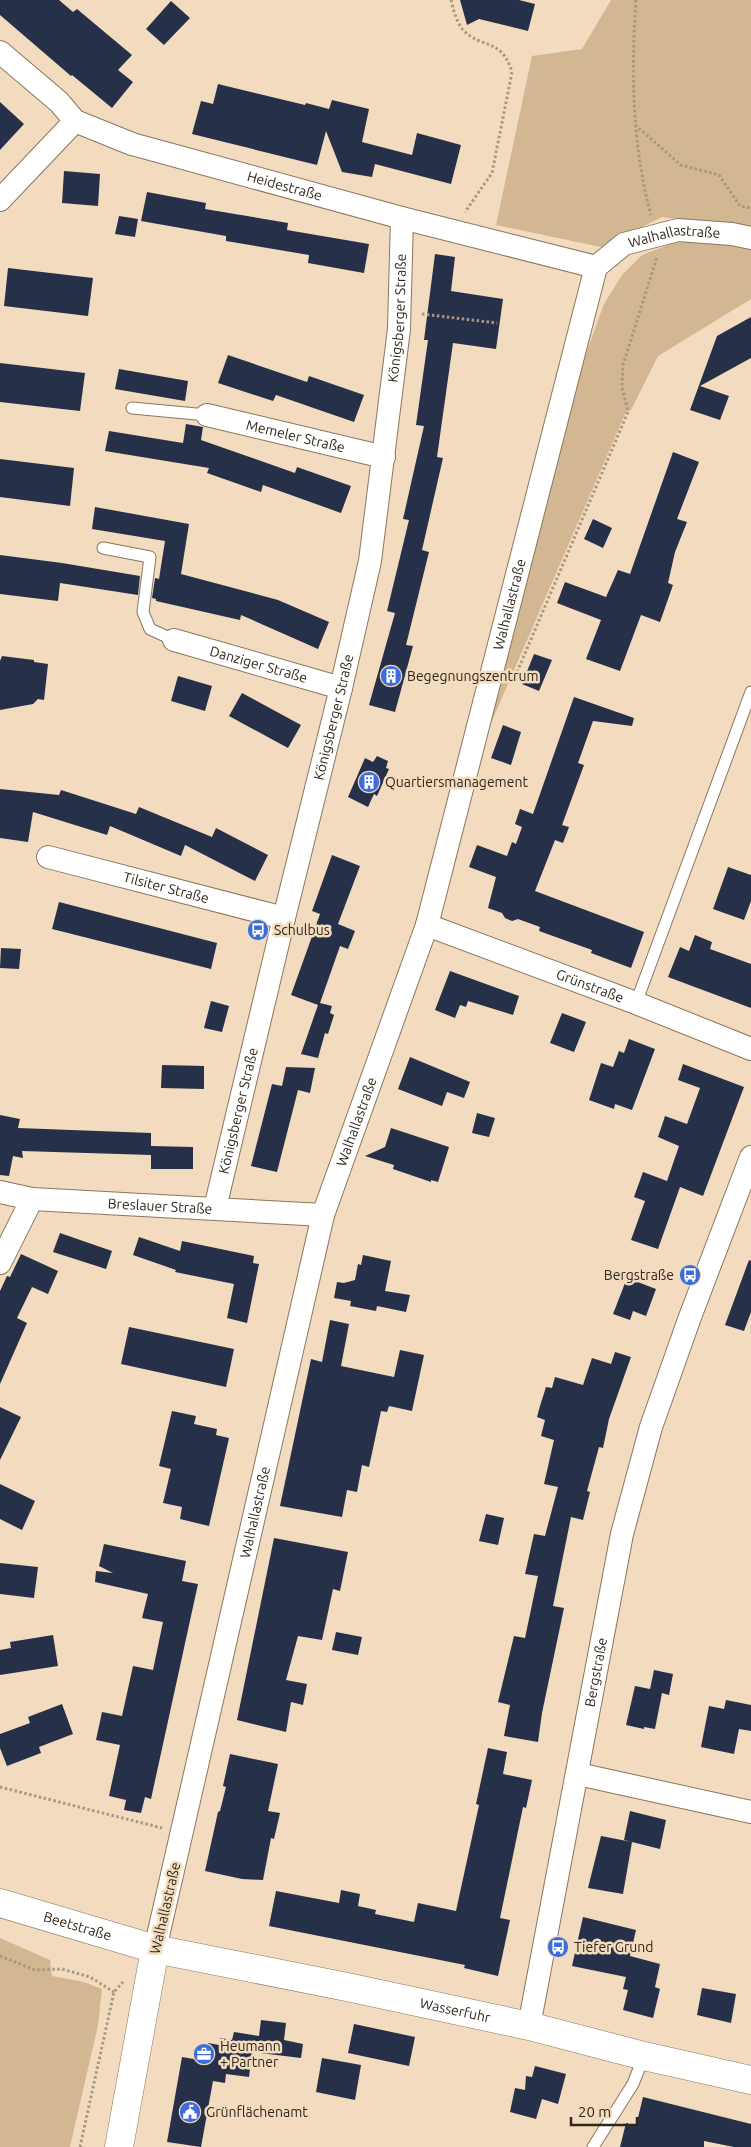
<svg xmlns="http://www.w3.org/2000/svg" width="751" height="2147" viewBox="0 0 751 2147" font-family="Ubuntu,sans-serif">
<style>
.green{fill:#d2b792}
.building{fill:#263149}
.lines{fill:none;stroke-linecap:round;stroke-linejoin:round}
.lane-casing{stroke:#8b775c;stroke-width:13}
.street-casing{stroke:#8b775c;stroke-width:24}
.secondary-casing{stroke:#8b775c;stroke-width:29}
.path{stroke:#a99881;stroke-width:3;stroke-dasharray:2.5 2.5;stroke-linecap:butt}
.lane{stroke:#fff;stroke-width:11}
.street{stroke:#fff;stroke-width:22}
.secondary{stroke:#fff;stroke-width:28}
.labels{text-anchor:middle;dominant-baseline:central;stroke-width:5;stroke-linejoin:round;paint-order:stroke}
.street-label{font-size:14px;fill:#2f271b;stroke:#f2dbbe}
.poi-label{font-size:14px;fill:#2f271b;stroke:#f2dbbe;text-anchor:start}
</style>
<rect width="100%" height="100%" fill="#f2dbbe"/>
<path class="green" d="M611,0H751V229L662,217L601,247L496,225L532,56L582,49Z
M676,242L733,245L751,250V299L658,356L631,410L626,412L488,730L581,367L604,304L622,275L642,255Z
M0,1938L50,1960L52,1976L84,1982L102,1989L98,2025L70,2147H0Z"/>
<path class="building" d="M0,0H59L73,12L77,9L132,55L118,70L133,82L112,108L72,75L71,76L0,15Z
M460,0H519L535,4L528,31L479,19L467,25Z
M171,1L190,18L164,45L146,29Z
M218,84L305,105L306,103L329,109L332,100L369,109L362,142L412,155L417,133L461,145L451,184L375,164L372,177L342,172L326,131L317,165L192,134L201,101L213,104Z
M0,102L24,124L0,150Z
M64,171L100,174L98,206L62,203Z
M147,192L206,203L205,209L288,223L287,230L369,244L364,273L308,263L309,255L226,241V236L141,221Z
M119,216L138,219L135,237L115,234Z
M435,254L455,257L451,291L503,299L496,349L453,343L437,457L443,458L422,550L429,552L406,645L413,646L395,712L369,705L395,613L387,611L409,520L403,519L424,426L416,425L428,340H424Z
M8,268L93,278L88,316L4,306Z
M751,317V358L700,386L729,396L720,420L690,410L717,336Z
M228,355L307,382L309,376L364,395L354,422L276,395L273,401L218,383Z
M0,363L85,373L80,411L0,402Z
M119,369L188,381L185,401L115,389Z
M186,424L203,427L201,440L295,473L297,467L351,486L341,513L263,485L261,492L207,473L209,468L105,451L109,431L183,443Z
M673,452L699,462L677,519L687,522L675,552L668,583L673,585L660,622L641,615L620,671L586,659L601,620L557,603L565,582L606,597L618,570L630,574Z
M0,459L74,468L70,506L0,497Z
M95,507L189,524L181,574L278,600L329,622L318,649L241,615L240,620L156,601V599L152,598L155,578L159,579L165,541L92,529Z
M593,519L612,528L603,548L584,539Z
M0,555L62,563L140,576L138,595L60,583L58,601L0,594Z
M534,654L552,660L539,691L522,684Z
M2,656L34,660V662L48,664L44,700L38,699L33,704L0,710V661Z
M178,676L212,686L205,711L171,701Z
M242,693L301,725L288,748L229,716Z
M574,697L634,718L632,726L593,721L578,763L584,765L562,825L569,827L563,843L555,840L535,891L644,932L631,968L591,953L592,950L539,931L540,927L518,919L512,921L505,918L502,913L488,908L496,877L469,867L477,845L507,856L512,842L516,844L522,827L515,824L520,809L533,814Z
M503,725L521,732L511,765L491,758Z
M377,756L388,761L386,768L389,769L377,796L374,794L368,807L348,797L365,758L373,762Z
M0,789L59,795L61,790L136,814L139,807L212,837L216,828L268,855L255,881L185,845L181,856L110,826L107,835L33,812L28,842L0,838Z
M332,855L360,866L338,924L355,931L348,949L340,946L320,1003L332,1006L330,1013L334,1015L328,1034L325,1033L318,1058L301,1054L318,1005L291,995L320,914L312,911Z
M728,867L751,875V901L744,920L713,909Z
M59,902L217,943L211,969L52,929Z
M695,935L712,942L710,949L751,964V1008L668,977L680,947L689,951Z
M1,948L21,949L19,969L0,968Z
M450,971L519,996L513,1015L468,1001L466,1007L460,1005L455,1018L435,1010Z
M211,1001L229,1006L222,1032L204,1028Z
M562,1013L586,1022L574,1052L550,1043Z
M629,1039L655,1049L632,1110L615,1104L614,1109L589,1100L601,1063L613,1067L619,1051L624,1053Z
M410,1057L470,1082L464,1098L447,1092L442,1106L398,1089Z
M683,1064L744,1087L703,1196L680,1187L658,1249L631,1240L645,1201L634,1197L643,1172L667,1181L679,1146L658,1137L665,1116L687,1124L700,1088L678,1080Z
M162,1065L204,1066V1089L161,1088Z
M286,1067L315,1068L310,1093L298,1090L277,1172L251,1166L272,1084L282,1086Z
M477,1113L495,1118L489,1137L472,1133Z
M0,1115L20,1119L18,1128L151,1133V1155L22,1151L23,1158L13,1156L9,1176L0,1175Z
M391,1128L449,1147L438,1182L431,1180V1182L393,1169L394,1165L365,1156L385,1147Z
M151,1146L193,1147V1169H151Z
M60,1233L112,1251L106,1269L53,1252Z
M139,1237L180,1251L182,1241L254,1256L253,1263L259,1264L247,1323L227,1318L234,1284L175,1272L176,1270L133,1255Z
M21,1254L58,1271L48,1294L32,1287L17,1318L27,1323L0,1384V1291L7,1276L10,1277Z
M363,1255L391,1261L385,1291L410,1295L406,1312L377,1306L376,1311L350,1306L351,1301L334,1298L337,1282L344,1283L355,1280L358,1264L361,1265Z
M749,1260L751,1261V1312L744,1331L725,1325Z
M627,1278L656,1289L646,1316L633,1311L630,1320L613,1314Z
M330,1320L349,1324L341,1366L394,1377L400,1350L424,1355L412,1411L389,1406L387,1412L381,1411L369,1467L362,1465L357,1492L347,1490L342,1517L280,1506L311,1359L322,1362Z
M129,1327L234,1349L226,1387L121,1364Z
M615,1352L631,1357L609,1419L603,1448L599,1447L587,1491L590,1492L583,1520L571,1517L553,1606L564,1608L542,1713L538,1742L504,1736L510,1705L498,1702L514,1636L525,1638L538,1576L525,1574L534,1534L545,1536L558,1487L544,1484L554,1440L541,1436L545,1420L537,1417L540,1406L546,1387L552,1388L555,1377L583,1385L592,1358L611,1364Z
M0,1407L21,1417L0,1460Z
M172,1411L196,1416L194,1424L217,1429L216,1435L229,1438L209,1526L180,1519L182,1507L163,1503L171,1469L159,1466Z
M0,1484L35,1501L22,1530L0,1519Z
M486,1514L504,1518L498,1545L479,1541Z
M274,1538L348,1552L340,1591L333,1589L322,1640L298,1636L286,1680L307,1684L303,1705L291,1702L286,1732L237,1720Z
M104,1544L186,1561L182,1581L198,1584L151,1799L145,1797L141,1813L124,1810L126,1800L109,1796L120,1745L96,1740L102,1712L122,1716L133,1666L153,1670L163,1622L142,1618L148,1594L95,1582L96,1571L113,1573L99,1566Z
M0,1563L38,1567L34,1598L0,1594Z
M336,1632L362,1637L358,1655L332,1650Z
M53,1635L58,1666L0,1675V1650L11,1648L10,1642Z
M654,1670L673,1674L669,1695L662,1693L655,1729L644,1727V1729L626,1725L635,1686L650,1689Z
M726,1700L751,1705V1731L739,1729L734,1754L701,1747L709,1706L724,1709Z
M62,1704L73,1734L39,1747L41,1753L7,1766L0,1748V1734L30,1723L28,1717Z
M488,1748L507,1752L503,1774L532,1780L526,1808L523,1807L500,1918L510,1920L498,1976L464,1968L465,1965L269,1926L276,1891L339,1903L341,1890L360,1894L358,1906L376,1910L375,1914L414,1922L418,1903L456,1911L479,1805L476,1804Z
M230,1754L278,1764L268,1811L280,1813L274,1839L271,1838L263,1880L242,1879L205,1871L218,1812L220,1811L226,1787L223,1786Z
M630,1811L666,1820L660,1849L624,1840Z
M601,1836L632,1842L623,1894L588,1888Z
M583,1917L636,1930L630,1956L660,1964L655,1987L660,1989L653,2018L623,2010L628,1990L623,1989L626,1977L572,1966Z
M702,1988L736,1994L731,2023L697,2015Z
M261,2020L286,2023L284,2040L303,2044L301,2058L252,2052L249,2077L226,2074L225,2083L213,2081L201,2147L167,2142L182,2057L194,2059L196,2049L206,2051L208,2043L219,2045L220,2038L232,2040L234,2032L259,2036Z
M354,2024L415,2037L409,2066L348,2053Z
M322,2058L361,2065L355,2100L316,2092Z
M535,2066L566,2074L558,2104L542,2099L536,2119L510,2112L515,2088L525,2090L526,2076L532,2077Z
M643,2097L751,2124V2147H734L704,2141V2147H620L626,2123L636,2126Z"/>
<g class="lines">
<g class="lane-casing">
<path id="lane" d="M132,408L207,415
M103,548L150,557L143,612L150,629L174,640
M636,1003L751,692
M593,2147L633,2084L644,2056"/>
</g>
<g class="street-casing">
<g id="street">
<path id="s1" d="M0,52L59,102L75,121L132,144L402,218L596,267"/>
<path d="M0,200L75,121"/>
<path id="s2" d="M207,415L384,457"/>
<path id="s3" d="M174,640L341,688"/>
<path id="s4" d="M48,857L284,918"/>
<path id="s5" d="M427,925L636,1003L751,1049"/>
<path id="s6" d="M0,1192L32,1199L323,1215"/>
<path id="s7" d="M215,1208L284,918L341,688L370,561L399,329L402,218"/>
<path d="M0,1263L32,1199"/>
<path d="M578,1774L751,1812"/>
<path id="s8" d="M155,1949L323,1215L427,925L596,267L624,244L678,230L732,234L751,238"/>
<path id="s9" d="M529,2026L622,1534L651,1427L690,1317L751,1157"/>
</g>
</g>
<g class="secondary-casing">
<g id="secondary">
<path id="s10" d="M0,1903L155,1949L347,1987L529,2026L644,2056L751,2080"/>
<path d="M119,2147L155,1949"/>
</g>
</g>
<path class="path" d="M451,0C453,9 457,23 463,30C483,50 501,37 512,72L492,173L465,212
M636,0C631,72 632,145 651,215
M635,125L681,165L719,175L740,206L751,208
M422,314L497,323
M517,672L628,412L622,387L623,365L657,257
M0,1787L162,1828
M0,1956L35,1970L62,1969L90,1977L114,1992
M80,2147L114,1992L123,1982"/>
<use href="#lane" class="lane"/>
<use href="#street" class="street"/>
<use href="#secondary" class="secondary"/>
</g>
<defs>
<g id="building-disc" transform="scale(1.125)"><circle r="9.5" fill="#3d6ddd" stroke="#f2dbbe"/><path d="M-4-6H4V6H1V3H-1V6H-4ZM-2.5-4.3h1.7v1.8h-1.7ZM.8-4.3h1.7v1.8H.8ZM-2.5-1h1.7V.8h-1.7ZM.8-1h1.7V.8H.8Z" fill="#fff"/></g>
<g id="bus-disc" transform="scale(1.125)"><circle r="9.5" fill="#3d6ddd" stroke="#f2dbbe"/><path d="M-5-6H5V4H4V6H2V4H-2V6H-4V4H-5ZM-3.5-4V0h7V-4ZM-3.5 1.2v1.5H-2V1.2ZM2 1.2v1.5H3.5V1.2Z" fill="#fff"/></g>
<g id="office-disc" transform="scale(1.125)"><circle r="9.5" fill="#3d6ddd" stroke="#f2dbbe"/><path d="M-6-3h4V-5.5h4V-3h4V5H-6ZM-1-4.5V-3h2v-1.5ZM-6 0V1H6V0Z" fill="#fff"/></g>
<g id="civic-disc" transform="scale(1.125)"><circle r="9.5" fill="#3d6ddd" stroke="#f2dbbe"/><path d="M-.6-6.5H3V-4.5H.6V-3L4-1V1h2V6H-6V1h2V-1L-.6-3ZM-1.2 2.5V6h2.4V2.5Z" fill="#fff"/></g>
</defs>
<g fill-rule="evenodd">
<use href="#building-disc" x="391" y="676"/>
<use href="#building-disc" x="369" y="782"/>
<use href="#bus-disc" x="258" y="930"/>
<use href="#bus-disc" x="690" y="1275"/>
<use href="#bus-disc" x="558" y="1947"/>
<use href="#office-disc" x="204" y="2054"/>
<use href="#civic-disc" x="190" y="2112"/>
</g>
<g class="labels">
<g class="street-label">
<text stroke="none"><textPath href="#s1" startOffset="322">Heidestraße</textPath></text>
<text stroke="none"><textPath href="#s8" startOffset="1828">Walhallastraße</textPath></text>
<text stroke="none"><textPath href="#s7" startOffset="910">Königsberger Straße</textPath></text>
<text stroke="none"><textPath href="#s2" startOffset="91">Memeler Straße</textPath></text>
<text stroke="none"><textPath href="#s8" startOffset="1392">Walhallastraße</textPath></text>
<text stroke="none"><textPath href="#s3" startOffset="88">Danziger Straße</textPath></text>
<text stroke="none"><textPath href="#s7" startOffset="505">Königsberger Straße</textPath></text>
<text stroke="none"><textPath href="#s4" startOffset="122">Tilsiter Straße</textPath></text>
<text stroke="none"><textPath href="#s5" startOffset="174">Grünstraße</textPath></text>
<text stroke="none"><textPath href="#s7" startOffset="100">Königsberger Straße</textPath></text>
<text stroke="none"><textPath href="#s8" startOffset="852">Walhallastraße</textPath></text>
<text stroke="none"><textPath href="#s6" startOffset="161">Breslauer Straße</textPath></text>
<text stroke="none"><textPath href="#s8" startOffset="448">Walhallastraße</textPath></text>
<text stroke="none"><textPath href="#s9" startOffset="360">Bergstraße</textPath></text>
<text transform="translate(165 1908) rotate(-77)">Walhallastraße</text>
<text stroke="none"><textPath href="#s10" startOffset="81">Beetstraße</textPath></text>
<text stroke="none"><textPath href="#s10" startOffset="468">Wasserfuhr</textPath></text>
</g>
<g class="poi-label">
<text x="407" y="676">Begegnungszentrum</text>
<text x="385" y="782">Quartiersmanagement</text>
<text x="274" y="930">Schulbus</text>
<text x="674" y="1275" text-anchor="end">Bergstraße</text>
<text x="574" y="1947">Tiefer Grund</text>
<text x="220" y="2046">Heumann<tspan x="220" dy="16">+ Partner</tspan></text>
<text x="206" y="2112">Grünflächenamt</text>
</g>
</g>
<path d="M571 2117v8h66v-8" fill="none" stroke="#2f271b" stroke-width="2.5"/>
<text x="578" y="2117" font-size="15" fill="#2f271b" stroke="#f2dbbe" stroke-width="4" paint-order="stroke">20 m</text>
</svg>
